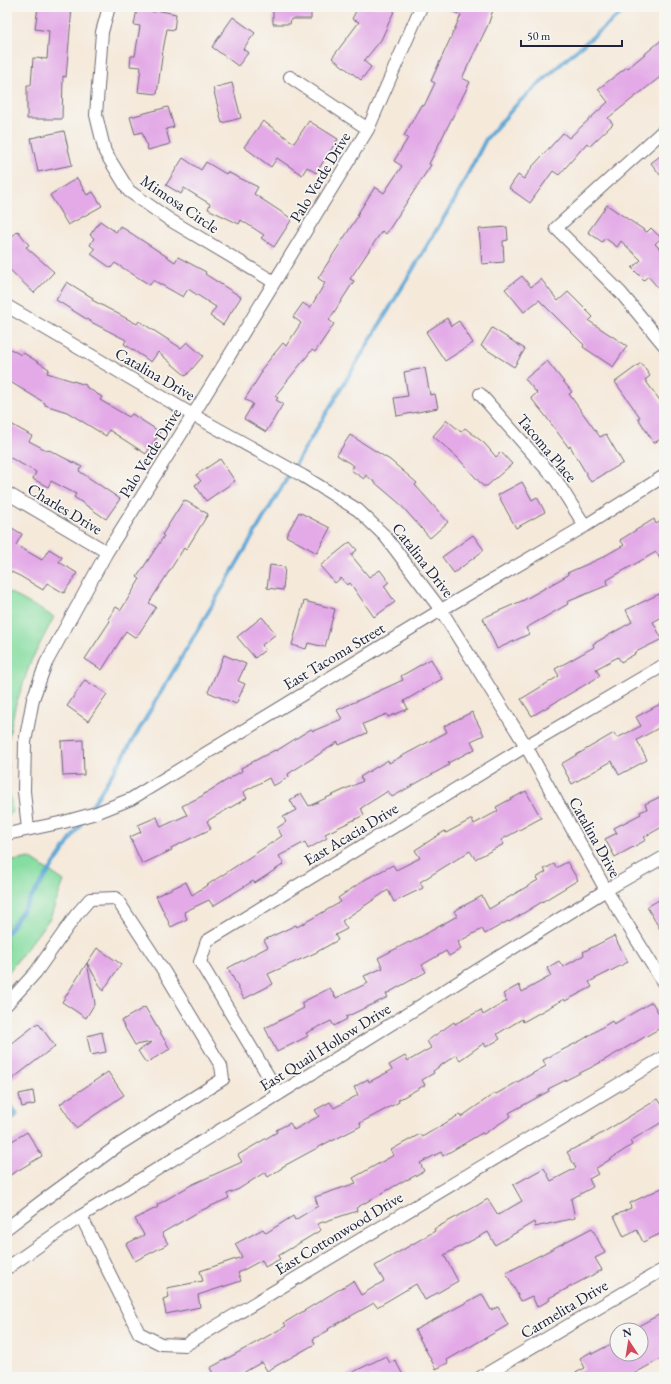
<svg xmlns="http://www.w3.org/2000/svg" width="671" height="1384" viewBox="0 0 671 1384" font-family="'EB Garamond',serif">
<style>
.green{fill:#86dda1;stroke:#54806e}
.water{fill:#5ea7d5;stroke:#406488}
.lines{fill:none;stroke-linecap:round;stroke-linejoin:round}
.stream{stroke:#5ea7d5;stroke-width:4}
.building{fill:#e3aae7}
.minor-casing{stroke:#6c6873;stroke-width:14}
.minor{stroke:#fff;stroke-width:12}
.labels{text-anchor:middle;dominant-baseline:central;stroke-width:3.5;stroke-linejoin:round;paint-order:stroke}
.street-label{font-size:16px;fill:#22223b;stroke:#f6f6f2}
</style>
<rect width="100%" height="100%" fill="#f6f6f2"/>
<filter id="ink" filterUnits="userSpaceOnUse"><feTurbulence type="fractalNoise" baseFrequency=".025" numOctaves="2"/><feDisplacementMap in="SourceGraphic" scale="8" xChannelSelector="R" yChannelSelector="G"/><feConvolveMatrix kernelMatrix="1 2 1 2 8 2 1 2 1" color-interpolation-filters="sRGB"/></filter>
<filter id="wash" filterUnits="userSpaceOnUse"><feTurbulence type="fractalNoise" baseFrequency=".012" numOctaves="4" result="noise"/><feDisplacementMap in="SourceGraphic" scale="16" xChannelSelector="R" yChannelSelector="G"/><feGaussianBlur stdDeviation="0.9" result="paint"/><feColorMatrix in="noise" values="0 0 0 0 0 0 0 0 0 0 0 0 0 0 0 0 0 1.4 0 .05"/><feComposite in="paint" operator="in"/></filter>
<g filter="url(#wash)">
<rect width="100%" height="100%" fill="#f5e9da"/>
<path class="green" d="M7,591L54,617L31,661L15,707L7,745Z
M7,747L9,793L13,812L7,817Z
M30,858L64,881L50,918L7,974V862Z"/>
<path class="water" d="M7,1102L17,1111L18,1115L13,1121L7,1120Z"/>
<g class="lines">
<path class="stream" d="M88,812L124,755L280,490L454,201L486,139L518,103L572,54L629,7
M7,933L61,854L84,819"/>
</g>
<g id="blocks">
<path class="building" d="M38,7H72L66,77L63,76L62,119H27V85H31L33,58L47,59L49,31L35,29Z
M273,7H311V19H291L290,24H273Z
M358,7H396L381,40L364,61L371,67L361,80L332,58L359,22L352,19Z
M443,7H494L488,25L462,78L470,82L429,164L431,165L386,234L382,231L350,279L354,281L329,320L334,324L315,352L312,350L275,396L278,398L276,400L283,404L266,432L244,419L253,404L245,399L262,372L260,371L283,343L286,346L301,323L293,317L303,303L310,308L325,283L318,278L358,216L357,215L375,187L384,193L402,166L394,161L408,138L404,136L421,105L424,106L435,83L431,81L461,15L443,8Z
M137,9L155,12L156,10L176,14L174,30L167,29L163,50L157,94L138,92L141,67L130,66L131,56H135L140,26L134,25Z
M233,17L255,33L243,49L248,53L238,66L212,47Z
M664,38V74L608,118L613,124L590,146L587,143L559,175L553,171L530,203L509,188L518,175L524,179L532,167L563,133L569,138L608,102L598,89L627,67L628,68Z
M232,83L241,118L222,123L213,88Z
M168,107L174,127L166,129L170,144L148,150L142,132L135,134L130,117Z
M263,121L294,143L309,121L338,139L316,173L307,167L302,175L277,158L271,167L244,147Z
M64,131L72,165L38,172L31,138Z
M664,153V180L651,163Z
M183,158L201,170L206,162L226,174L227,172L258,187L254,194L292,219L274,247L261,238L264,235L241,220L239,224L208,209L210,204L184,188L181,194L166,185Z
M77,178L87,195L93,192L102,206L68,225L50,195Z
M607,205L647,232L651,228L661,238L655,244L664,253V295L648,276L644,280L632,268L641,260L621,241L617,247L605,238L602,242L588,232Z
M100,221L116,232L120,226L175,262L178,257L206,272L205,274L241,297L223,325L210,316L216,307L188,289L183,297L153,280L150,285L115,263L111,268L91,254L95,249L90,245L94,238L90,235Z
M507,227L508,240L503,241L504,262L482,264L479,229Z
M18,231L29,245L26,247L54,272L34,293L7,267V241Z
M522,276L531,287L541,279L558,301L568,292L593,317L589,321L627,346L613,367L583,347L584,345L539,300L524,312L505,289Z
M67,282L93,298L92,300L137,324L139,321L181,348L187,342L203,356L186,376L158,352L151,362L124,344L126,340L93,323L56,300Z
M447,318L451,326L459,321L473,343L445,361L426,332Z
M492,328L525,349L514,367L481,346Z
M7,347L21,355L22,352L49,369L47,373L86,385V387L102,397L100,400L129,417L132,414L160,432L146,454L109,430L106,436L67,412L45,405V403L7,380Z
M547,361L572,392L569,394L600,437L606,434L623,463L591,482L570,446L569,448L544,414L531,398L537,393L525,379Z
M641,363L650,376L645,380L664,406V437L654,443L638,418L640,417L615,382Z
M425,368L430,395L435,394L438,408L397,416L394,398L408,396L404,372Z
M447,420L461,432L465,428L485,444L496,457L501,452L512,464L487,486H483L458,458L433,436Z
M11,424L32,436L29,441L48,451L49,450L82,467L79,471L120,499L106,519L74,497L76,494L51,481L48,487L33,479L36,472L7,456V431Z
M350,435L390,460L417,483L415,485L448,522L430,538L399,503L366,475L364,479L351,470L354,466L337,455Z
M220,459L235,481L206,501L195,485L201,481L196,475Z
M522,482L532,500L537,497L545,512L516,528L498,495Z
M184,500L208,514L186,550L184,548L149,603L156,607L136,638L126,631L102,670L85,659L110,621L108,619L116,607L121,610L140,579L137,577L164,536L162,535Z
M299,512L330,528L317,553L286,536Z
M654,519L656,524L664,519V566L656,552L607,580L608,585L567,602L568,604L526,628L529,634L497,649L483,618L524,600L568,575L567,573L599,559L624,545L620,540Z
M7,525L22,534L16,545L42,560L49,549L62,557L59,562L77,573L64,593L47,583L43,590L20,576L7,570Z
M473,535L484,550L454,573L442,557Z
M350,542L357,550L351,555L369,577L380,570L389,582L384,586L395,602L374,617L350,583L347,585L341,578L335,583L320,566Z
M270,565L285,567L283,590L267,588Z
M659,594L664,604V616L653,622L662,639L634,653L635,654L621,662L618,657L596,669L600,676L532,716L521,699L559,676L555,669L594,647L593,644L632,622L626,610Z
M304,601L335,609L325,647L308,643L306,649L292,645Z
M262,617L276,634L262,645L265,650L255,658L237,637Z
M224,655L246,664L238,681L245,684L236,704L208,692Z
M431,659L442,679L404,701L408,709L388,717L387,714L363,724L367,733L339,745L338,742L288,774L289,777L273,786L269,778L243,792L247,798L207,821L211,829L171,848L172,850L142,864L130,837L141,832L138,825L157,817L161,827L187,815L182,806L204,795V794L242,771L241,768L275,750L276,751L311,729L313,731L342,719L337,710L403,680L401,676Z
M85,680L107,694L88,721L67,706Z
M664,702V725L637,740L647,760L619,775L612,761L572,784L561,764L614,733L617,738L641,726L636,717Z
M472,712L484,735L471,741L475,749L448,763L449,765L392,797L388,791L361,808L364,815L325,834L327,838L308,849L305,842L279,856L284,864L255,883L253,881L213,906L209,900L184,912L187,919L171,927L156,896L186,882L192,895L282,836L277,828L286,822L283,817L296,810L290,800L301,793L309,806L363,781L360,777L388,760L389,763L447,732L444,726Z
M83,740L84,775L63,776L61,741Z
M526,791L541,818L501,840L504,844L475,859L470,851L420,882L423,888L394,902L388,890L342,921L347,929L335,935L338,940L315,953L268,974L273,984L244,999L228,968L268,947L264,940L296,925L297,927L341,902L338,898L366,879L393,865L396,870L420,858L415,850L445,831L446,833L472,819L474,824L498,811L496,807Z
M664,795V826L644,837L646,840L615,857L605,839L617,833L614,828L641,814L640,812L647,809L645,804Z
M567,862L578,880L509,922L508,921L485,934L482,929L458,942L461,949L449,956L446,951L422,965L426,972L386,994L388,997L346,1017L347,1019L334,1026L331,1021L306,1033L308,1036L277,1052L265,1028L304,1008L301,1003L330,988L336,998L368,983L364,976L383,968L378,958L409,942L410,943L457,916L454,911L482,896L489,909L538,880L536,878L546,872L544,869L554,864L556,868Z
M664,897V936L647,907Z
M614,936L628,962L589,982L592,987L565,1001L564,999L523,1022L522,1019L497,1034L500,1039L486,1047L484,1043L460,1060L456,1055L433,1071L434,1073L422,1080L425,1085L398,1100L399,1102L360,1123L361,1126L332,1141V1140L282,1167V1168L268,1177L265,1172L239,1189L227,1194L229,1198L200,1211L162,1233L168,1244L135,1261L126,1244L144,1235L135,1219L158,1207L157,1205L191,1185L242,1162L238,1155L277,1132L276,1130L290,1123L294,1130L319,1116L315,1110L330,1102L334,1108L358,1095L354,1087L368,1079L369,1082L392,1070L389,1065L405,1056L408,1061L431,1048L427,1041L454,1022L455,1024L481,1010L483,1015L507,1001L503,994L519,985L522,992L551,976L547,968L559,961L563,967L584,955L583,952Z
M97,948L121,964L103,991L87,963Z
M87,963L95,1003L86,1018L62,1002Z
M652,1002L664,1022V1026L594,1066L548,1089L549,1091L509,1113L511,1116L484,1134L482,1133L443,1156L441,1152L420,1163L424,1171L407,1180V1179L356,1208L357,1211L317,1224L321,1230L278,1256L280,1259L265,1267L262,1260L238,1273L241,1281L198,1295L200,1307L166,1314L163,1299L169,1297L167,1288L203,1281L200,1271L242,1257L235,1244L263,1229L266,1233L293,1216L295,1220L318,1206L315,1197L356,1183L353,1178L394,1155L391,1150L420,1134L422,1137L459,1115L461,1117L495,1093L496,1094L546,1066L543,1060L582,1040L612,1021L614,1024Z
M145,1007L170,1049L146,1063L138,1051L152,1042L135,1045L121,1021Z
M38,1023L55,1046L7,1083V1047Z
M102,1032L106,1052L91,1055L87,1036Z
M108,1072L124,1095L76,1128L60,1104Z
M33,1091L35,1104L22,1107L19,1094Z
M658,1099L664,1108V1121L630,1141L632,1145L595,1169L598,1174L589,1179L593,1187L571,1199L575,1218L535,1227L534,1222L495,1245L488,1232L444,1255L458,1281L425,1300L416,1284L377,1307L374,1303L328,1329L329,1330L313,1339L315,1344L267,1371L262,1362L236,1377H215L210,1368L286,1326L284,1323L353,1281L361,1295L384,1281L375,1266L435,1231L434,1229L473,1208L488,1199L498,1215L522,1201L513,1185L544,1168L551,1181L576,1168L567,1152L589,1141Z
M27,1132L42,1156L7,1177V1144Z
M664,1187V1232L643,1242L637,1230L624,1237L614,1216L631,1208L630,1203Z
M592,1228L605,1253L595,1258L602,1270L549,1298L550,1300L537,1307L532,1296L521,1301L506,1273Z
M482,1294L491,1310L498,1307L508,1325L447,1360L448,1363L436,1369L415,1330Z
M664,1312V1357L628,1377H568L585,1368L580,1358L591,1352L592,1354L617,1341V1354H641V1330H631Z
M386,1356L390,1363L395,1360L404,1377H343Z"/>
</g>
</g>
<g filter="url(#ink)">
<use href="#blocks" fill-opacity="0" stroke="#6c6873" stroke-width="1"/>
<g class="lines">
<g class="minor-casing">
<path id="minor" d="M109,7L102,32L96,115L105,152L129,191L170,220L274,282
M290,77L368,129
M664,130L556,228L621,293L664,345
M7,306L193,415L303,476L358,510L385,536L441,610L526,746L606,890L664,984
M480,394L556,480L585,526
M7,493L107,552
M28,829L24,791L25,742L33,699L46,663L107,552L193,415L368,129L421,7
M7,834L64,822L96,813L131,799L441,610L585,526L664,476
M7,1004L36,972L76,915L90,899L116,898L165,973L221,1066L223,1079L120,1144L41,1202L7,1228
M279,1094L200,962L207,941L526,746L664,665
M81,1216L139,1333L161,1344L185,1345L664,1057
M7,1268L81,1216L279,1094L606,890L664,857
M481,1377L664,1269"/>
</g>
<use href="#minor" class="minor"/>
</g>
</g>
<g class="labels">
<g class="street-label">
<text transform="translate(320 177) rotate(-59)">Palo Verde Drive</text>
<text transform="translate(180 204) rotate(34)">Mimosa Circle</text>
<text transform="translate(155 374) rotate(30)">Catalina Drive</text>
<text transform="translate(547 448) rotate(50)">Tacoma Place</text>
<text transform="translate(150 453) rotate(-58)">Palo Verde Drive</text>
<text transform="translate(65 509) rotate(31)">Charles Drive</text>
<text transform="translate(423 560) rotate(52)">Catalina Drive</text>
<text transform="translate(334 656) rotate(-31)">East Tacoma Street</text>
<text transform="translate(351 834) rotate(-31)">East Acacia Drive</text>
<text transform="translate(595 837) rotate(61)">Catalina Drive</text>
<text transform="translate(325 1047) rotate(-32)">East Quail Hollow Drive</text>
<text transform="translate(339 1233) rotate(-31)">East Cottonwood Drive</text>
<text transform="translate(564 1309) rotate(-31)">Carmelita Drive</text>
</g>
</g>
<rect width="671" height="1384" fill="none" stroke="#f6f6f2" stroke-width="24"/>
<g transform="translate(629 1342) rotate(348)"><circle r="19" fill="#f6f6f2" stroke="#a1a1a9"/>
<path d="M0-3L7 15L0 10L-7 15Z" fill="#d1495b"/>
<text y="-6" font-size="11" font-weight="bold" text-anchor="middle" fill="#22223b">N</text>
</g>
<path d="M521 40v6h101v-6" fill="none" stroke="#22223b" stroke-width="2"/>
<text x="527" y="40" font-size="12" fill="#22223b" stroke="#f6f6f2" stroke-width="3" paint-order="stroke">50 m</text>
</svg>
